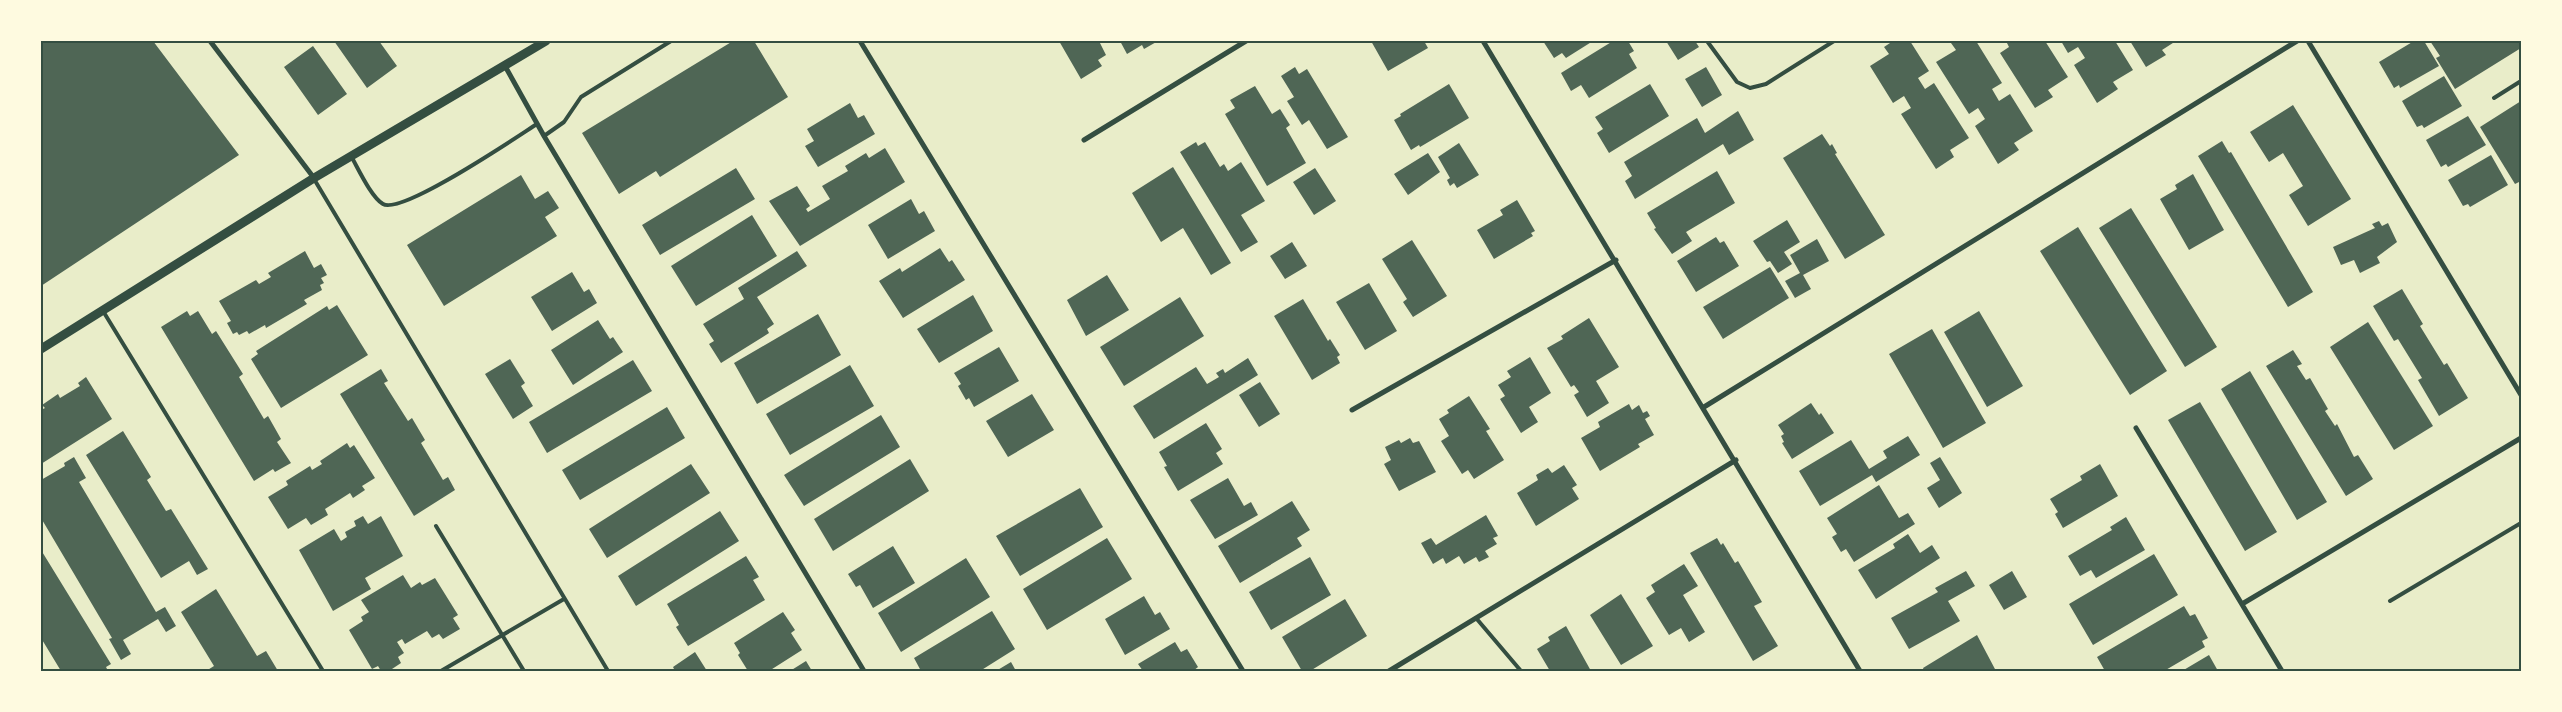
<svg xmlns="http://www.w3.org/2000/svg" width="2562" height="712" viewBox="0 0 2562 712" font-family="'PT Sans',sans-serif">
<style>
.building{fill:#4f6655}
.lines{fill:none;stroke-linecap:round;stroke-linejoin:round}
.service{stroke:#344e41;stroke-width:4}
.minor{stroke:#344e41;stroke-width:5}
.tertiary{stroke:#344e41;stroke-width:9}
.neatline{fill:none;stroke:#344e41;stroke-width:2}
</style>
<rect width="100%" height="100%" fill="#e9edc9"/>
<path class="building" d="M41,41H153L239,155L41,286Z
M334,41H379L397,66L367,88Z
M733,41H754L788,97L660,177L656,171L619,194L582,133Z
M1059,41H1099L1106,55L1098,60L1102,66L1081,79Z
M1120,41H1158L1144,49L1142,45L1127,54Z
M1371,41H1424L1428,48L1388,71Z
M1543,41H1593L1566,58L1562,53L1554,58Z
M1613,41H1628L1634,51L1629,54L1637,68L1589,98L1581,85L1571,91L1561,73Z
M1666,41H1695L1699,47L1678,60Z
M1893,41H1910L1929,71L1918,78L1925,89L1934,83L1969,138L1950,150L1954,157L1936,169L1901,114L1911,108L1904,96L1893,103L1870,66L1889,54L1884,47Z
M1954,41H1976L2002,83L1992,89L1999,101L2010,94L2033,131L2014,143L2019,150L1998,164L1975,126L1985,119L1978,108L1969,114L1936,62L1956,50L1951,43Z
M2006,41H2045L2068,77L2048,90L2053,97L2035,108L2000,53L2009,47Z
M2061,41H2115L2133,70L2113,82L2118,89L2097,103L2074,65L2085,58L2078,47L2068,53Z
M2130,41H2176L2162,50L2166,55L2146,67Z
M2414,41H2424L2439,66L2400,88L2399,85L2394,88L2379,62Z
M2430,41H2521V48L2455,89L2436,58L2440,56Z
M313,46L347,94L318,115L284,67Z
M1295,67L1299,74L1307,69L1348,137L1327,149L1309,120L1302,125L1287,101L1294,97L1281,76Z
M1706,67L1722,95L1702,107L1685,79Z
M2444,76L2462,106L2424,128L2422,125L2417,127L2402,101Z
M1449,84L1469,118L1420,147L1419,145L1411,150L1394,120L1401,116L1400,114Z
M1650,84L1669,116L1609,153L1597,133L1603,129L1595,117Z
M1255,86L1272,114L1280,109L1290,125L1286,128L1306,163L1267,186L1225,114L1235,108L1230,100Z
M2521,101V181L2515,184L2480,127Z
M850,103L858,118L864,115L875,134L818,167L805,146L814,141L807,129Z
M2293,105L2351,199L2308,226L2289,195L2303,186L2283,153L2269,162L2250,132Z
M1738,111L1754,140L1729,155L1723,144L1635,199L1625,181L1632,176L1624,162L1697,118L1705,133Z
M2468,116L2486,145L2448,167L2446,164L2441,167L2426,140Z
M1822,134L1830,146L1832,144L1837,153L1835,154L1885,235L1845,259L1783,158Z
M2222,141L2229,153L2231,152L2313,292L2288,307L2198,156Z
M1196,142L1198,146L1205,142L1220,167L1224,164L1228,171L1241,162L1265,201L1241,215L1258,242L1241,252L1180,152Z
M1459,143L1479,175L1457,188L1454,183L1450,186L1447,180L1450,178L1438,157Z
M885,148L905,182L800,246L769,201L797,186L810,206L806,209L808,212L830,199L822,186L848,171L845,166L866,153L869,158Z
M1428,153L1440,172L1408,195L1394,174Z
M2491,155L2508,185L2470,207L2468,204L2463,206L2448,180Z
M1173,167L1231,263L1211,275L1183,228L1161,242L1132,193Z
M736,168L755,199L660,255L642,225Z
M1315,168L1336,201L1314,215L1293,182Z
M1717,171L1735,203L1686,232L1692,241L1672,254L1654,229L1656,228L1647,213Z
M2193,174L2224,230L2189,250L2160,199L2177,189L2175,185Z
M521,175L535,199L548,191L559,208L545,217L557,236L444,306L407,245Z
M911,199L919,214L924,211L935,231L888,259L868,225Z
M1517,200L1535,231L1531,233L1533,236L1494,259L1477,230L1503,215L1500,210Z
M2131,208L2217,347L2185,367L2099,228Z
M752,215L777,256L696,306L671,266Z
M1787,220L1800,242L1784,252L1792,264L1778,273L1770,261L1767,262L1753,241Z
M2379,221L2382,226L2388,223L2397,242L2377,257L2380,263L2360,273L2354,260L2341,265L2333,247L2375,228L2372,224Z
M2078,227L2167,371L2130,395L2040,251Z
M1716,237L1720,243L1724,241L1739,266L1696,292L1677,261Z
M1817,239L1829,261L1803,275L1811,289L1795,298L1785,281L1800,273L1790,255Z
M1412,240L1447,296L1413,317L1403,302L1407,299L1382,259Z
M1292,242L1307,266L1285,279L1270,256Z
M940,248L949,262L952,260L965,280L903,318L879,281L900,268L902,272Z
M305,251L314,268L321,264L327,275L321,278L324,283L320,285L322,290L304,300L307,304L266,328L265,325L249,334L247,331L239,335L237,332L233,334L227,323L231,321L219,301L256,280L259,284L271,277L268,273Z
M797,251L807,266L757,297L774,324L767,329L769,333L721,363L709,344L714,341L703,324L744,299L738,288Z
M1770,267L1789,298L1723,339L1703,307Z
M572,272L584,292L589,289L597,303L552,331L531,297Z
M1107,275L1129,310L1086,336L1067,300Z
M1369,283L1397,331L1365,350L1336,302Z
M2402,289L2423,324L2420,326L2444,365L2447,363L2468,398L2439,416L2418,380L2422,378L2398,339L2394,341L2373,306Z
M973,295L993,331L939,363L917,329Z
M1180,297L1204,336L1124,386L1100,347Z
M1303,299L1328,341L1330,339L1340,355L1337,357L1340,363L1312,380L1274,316Z
M337,305L368,355L281,408L251,359L258,354L256,351L327,306L329,310Z
M187,311L190,316L198,311L212,334L216,331L243,374L239,377L264,419L268,416L281,439L277,442L291,463L275,472L273,469L254,481L161,327Z
M1979,311L2023,386L1987,407L1944,332Z
M818,314L841,355L757,404L734,363Z
M1589,318L1619,367L1596,381L1609,403L1587,417L1574,395L1579,392L1574,385L1571,387L1547,348L1563,339L1561,336Z
M598,320L610,339L613,337L623,352L573,385L551,350Z
M2368,322L2433,426L2394,450L2330,347Z
M1932,329L1986,423L1943,448L1889,354Z
M999,347L1019,381L974,407L969,398L966,400L958,386L961,384L954,373Z
M2293,350L2302,364L2297,366L2306,380L2310,378L2328,409L2325,411L2335,426L2337,424L2354,457L2358,455L2373,479L2346,496L2266,366Z
M1530,357L1551,393L1529,407L1538,422L1521,433L1500,399L1505,396L1498,385L1511,377L1507,371Z
M1248,358L1258,375L1154,439L1133,406L1196,367L1207,384L1219,377L1216,373L1223,369L1225,373Z
M510,359L525,383L521,386L533,406L513,419L485,374Z
M633,360L652,391L547,453L529,422Z
M850,365L874,406L790,455L766,414Z
M381,369L388,381L384,383L408,421L412,418L425,440L421,443L443,480L448,477L455,490L414,516L340,394Z
M2250,371L2327,502L2297,520L2221,389Z
M86,377L112,419L41,464V410L45,408L42,405L58,394L60,398L80,386L78,383Z
M1260,382L1280,414L1259,427L1239,395Z
M1032,394L1054,430L1008,457L986,421Z
M1469,396L1490,429L1486,431L1504,460L1474,479L1468,470L1462,474L1441,441L1449,436L1439,419L1449,413L1447,410Z
M2200,402L2277,532L2245,551L2168,420Z
M1811,403L1819,415L1821,413L1834,433L1792,459L1782,443L1784,442L1781,436L1784,434L1778,425Z
M1629,404L1632,410L1639,405L1643,413L1647,411L1650,416L1645,419L1654,435L1638,444L1640,447L1600,471L1581,438L1600,427L1598,422Z
M667,407L685,438L580,500L562,470Z
M881,415L900,447L804,506L784,475Z
M1206,423L1222,449L1216,453L1223,464L1178,491L1164,467L1167,466L1159,452Z
M123,431L151,477L147,480L166,511L171,509L208,569L197,575L189,561L161,578L86,455Z
M1908,436L1920,455L1876,482L1872,475L1820,506L1799,471L1851,440L1869,469L1887,458L1883,451Z
M1410,438L1413,443L1419,441L1436,472L1399,491L1384,464L1391,460L1385,447L1399,440L1401,443Z
M347,443L350,448L354,445L375,478L362,486L365,490L353,498L350,493L325,509L328,515L311,525L306,518L288,529L268,497L288,485L286,481L310,466L312,470L322,464L320,461Z
M74,457L86,478L79,482L156,612L165,607L176,626L166,632L158,619L123,640L131,654L121,660L109,639L112,638L41,518V480L65,466L64,463Z
M1940,457L1962,493L1939,508L1927,488L1940,480L1930,463Z
M910,459L929,491L833,551L814,519Z
M691,464L710,493L607,558L589,529Z
M2100,464L2118,496L2063,528L2055,514L2058,512L2050,499L2082,480L2080,476Z
M1564,465L1577,485L1572,488L1579,499L1536,526L1517,493L1538,480L1536,475L1548,468L1552,473Z
M1228,478L1244,506L1251,502L1258,515L1215,539L1190,500Z
M1879,485L1899,518L1908,513L1915,524L1854,562L1846,549L1841,552L1832,537L1837,534L1827,518Z
M1080,488L1103,527L1020,576L996,536Z
M1292,501L1310,530L1297,538L1302,546L1240,583L1218,546Z
M720,511L739,541L636,606L618,576Z
M1486,515L1498,536L1493,538L1497,544L1485,551L1489,557L1479,562L1476,557L1464,564L1459,556L1446,564L1443,558L1433,564L1421,543L1431,538L1436,545Z
M363,516L368,524L381,516L403,556L365,578L371,589L333,611L299,550L334,529L341,541L347,537L345,532L356,526L354,521Z
M2126,517L2145,550L2096,578L2091,570L2080,576L2068,556L2112,530L2110,527Z
M1908,534L1920,553L1932,545L1940,558L1876,599L1858,570L1895,548L1893,544Z
M1107,538L1132,579L1047,630L1023,589Z
M1717,538L1721,545L1723,543L1735,563L1738,561L1762,602L1754,606L1778,646L1753,661L1690,553Z
M893,546L915,583L873,608L860,585L856,587L848,574Z
M41,550L111,664L106,667L108,671H61L41,638Z
M2154,554L2178,595L2093,645L2069,604Z
M746,556L759,577L753,580L765,600L688,646L676,627L679,625L667,604Z
M1310,557L1331,595L1271,630L1249,592Z
M966,558L990,597L901,652L878,613Z
M1684,564L1698,586L1683,595L1705,632L1689,642L1681,628L1669,635L1646,598L1655,592L1651,585Z
M1966,571L1975,586L1948,601L1960,621L1909,649L1891,618L1938,592L1935,588Z
M2012,571L2027,597L2004,610L1989,585Z
M403,575L411,588L420,582L422,585L435,578L458,615L453,618L460,629L443,639L439,634L432,638L427,631L405,644L402,639L397,642L404,653L398,657L401,663L389,671H381L378,666L372,669L349,630L363,621L361,617L369,612L361,600Z
M216,589L257,656L266,651L278,671H206L214,666L181,612Z
M1621,594L1653,646L1621,665L1590,615Z
M1144,596L1155,615L1160,612L1170,629L1125,655L1105,619Z
M1345,599L1367,636L1310,671H1302L1282,637Z
M2184,606L2190,616L2195,614L2208,638L2202,641L2205,647L2164,671H2105L2097,657Z
M992,611L1015,649L980,671H921L914,658Z
M783,612L795,630L791,633L802,650L769,671H748L738,655L740,653L734,643Z
M1566,626L1591,671H1550L1537,649L1550,641L1548,637Z
M1977,635L1996,671H1924L1923,668Z
M1175,642L1181,652L1187,649L1198,667L1193,671H1143L1138,664Z
M695,652L707,671H675L673,667Z
M2209,655L2218,671H2182Z
M806,661L812,671H790Z
M1011,662L1016,671H996Z"/>
<g class="lines">
<path class="service" d="M1707,41L1737,82L1750,88L1766,84L1834,41
M2494,98L2521,81
M544,136L564,122L581,97L671,41
M351,156C358,168 371,197 383,204C402,215 515,138 537,124
M314,179L608,671
M103,311L323,671
M436,526L524,671
M2390,601L2521,523
M1476,618L1521,671
M441,671L564,599"/>
<path class="minor" d="M210,41L314,178
M860,41L1243,671
M1483,41L1860,671
M2308,41L2521,395
M505,66L544,136L864,671
M1084,140L1246,41
M1704,407L2297,41
M1352,410L1616,260
M2136,428L2282,671
M2242,604L2521,438
M1389,671L1736,460"/>
<path class="tertiary" d="M41,349L314,178L546,41"/>
</g>
<rect width="2562" height="712" fill="none" stroke="#fefae0" stroke-width="85"/>
<rect x="42" y="42" width="2478" height="628" class="neatline"/>
</svg>
